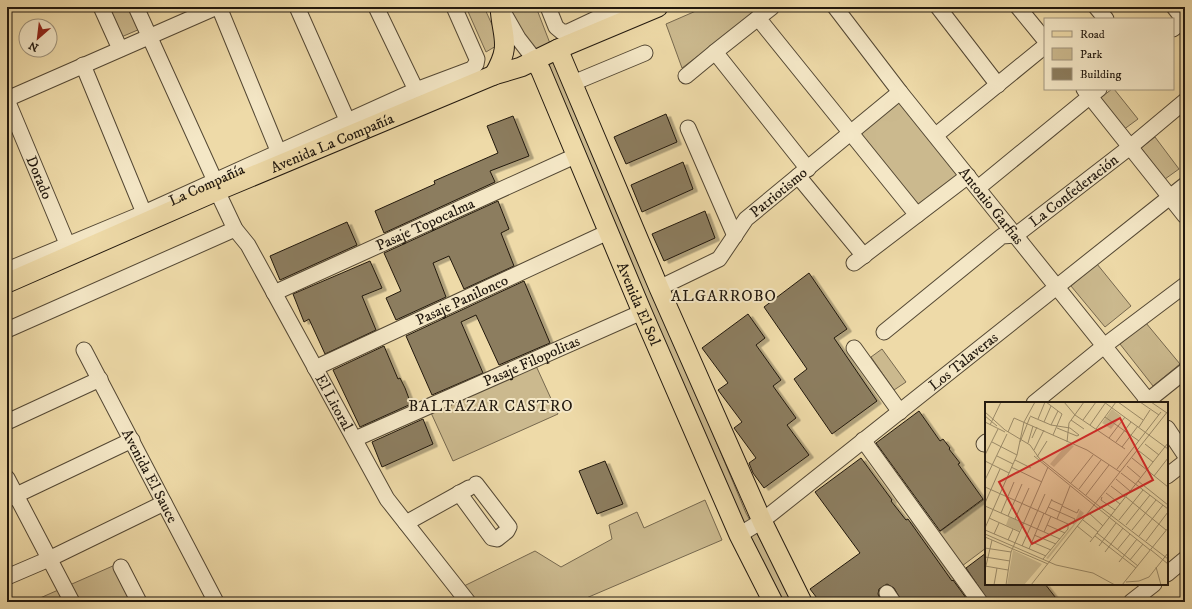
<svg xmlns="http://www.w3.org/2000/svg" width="1192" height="609" viewBox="0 0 1192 609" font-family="'IM FELL DW Pica',serif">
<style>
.green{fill:#cbb98e;stroke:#76684e}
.building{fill:#8c7d5e;stroke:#21180e;filter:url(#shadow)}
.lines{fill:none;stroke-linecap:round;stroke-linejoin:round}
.minor-casing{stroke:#544834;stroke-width:17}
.major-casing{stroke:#21180e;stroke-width:21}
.minor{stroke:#f4e7c6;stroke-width:15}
.major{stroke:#eedaa8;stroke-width:19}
.labels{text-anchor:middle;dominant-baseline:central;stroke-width:4;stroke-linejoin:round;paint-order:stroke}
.street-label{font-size:15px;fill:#21180e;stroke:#f4e7c6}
.neighbourhood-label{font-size:16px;letter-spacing:1px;fill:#21180e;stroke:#f4e7c6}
.inset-road{fill:none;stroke:#9c8c6a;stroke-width:1}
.view{fill:#d62828;fill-opacity:0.15;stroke:#d62828;stroke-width:2}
.inset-edge{fill:none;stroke:#21180e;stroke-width:2}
</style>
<defs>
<filter id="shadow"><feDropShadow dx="4.5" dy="2.5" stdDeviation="0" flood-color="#0004"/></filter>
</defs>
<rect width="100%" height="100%" fill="#eedaa8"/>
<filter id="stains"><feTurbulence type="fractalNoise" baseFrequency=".005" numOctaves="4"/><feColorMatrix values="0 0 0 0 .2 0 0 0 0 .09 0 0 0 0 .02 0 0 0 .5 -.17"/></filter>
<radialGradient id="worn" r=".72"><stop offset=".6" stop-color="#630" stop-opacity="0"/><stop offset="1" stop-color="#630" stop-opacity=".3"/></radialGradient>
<path class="green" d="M105,7H130L140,29L119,38Z
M466,7H484L499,40L496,46L486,52Z
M503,7H536L556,59L746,513L793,602H778Z
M705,7H763L682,68L666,24Z
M1112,89H1114L1138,119L1123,130L1099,99Z
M904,95L968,176L917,215L854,135Z
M1155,137L1179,169L1165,179L1141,148Z
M1097,264L1131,306L1105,327L1071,286Z
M1146,323L1180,364L1153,386L1120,344Z
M882,349L906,382L894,390L871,357Z
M532,357L558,414L453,461L427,404Z
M986,498V548L962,566L938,533Z
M705,500L722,540L577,602H478L464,586L535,551L561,567L612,539L609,525L637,512L644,528Z
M115,565L134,602H31Z"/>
<path class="building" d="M666,114L677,142L626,164L614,137Z
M513,116L529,156L490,171L495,182L384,233L375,211L435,184L434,181L498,153L487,126Z
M683,162L693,189L642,212L631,185Z
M498,201L509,229L501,233L514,266L464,289L449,256L433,263L446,297L396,320L386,298L401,291L384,253Z
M705,211L715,238L664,261L652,234Z
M347,222L357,245L280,280L270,256Z
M370,261L382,288L362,296L376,330L325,354L309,319L304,322L293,294Z
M809,273L847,329L834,338L877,401L832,434L794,379L807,369L764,307Z
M524,281L550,343L499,365L476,315L461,322L483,373L432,395L406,336Z
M748,314L765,338L756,345L781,380L773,386L796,418L787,425L809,455L764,488L753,473L749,463L756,458L734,428L742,422L718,390L728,383L702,348Z
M384,346L398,379L400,378L405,388L411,404L360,427L333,370Z
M919,411L940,441L943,439L950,448L949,449L960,463L958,464L983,499L940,531L876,443Z
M423,419L433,444L382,467L372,442Z
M861,458L892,500L891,501L906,520L908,519L952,581L953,580L969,602H902L894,588L887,584L879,589L878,594L882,602H820L810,589L860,553L815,492Z
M605,461L623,504L597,514L579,471Z
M986,553V584H1045L1059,602H989L966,568Z"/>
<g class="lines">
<g class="minor-casing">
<g id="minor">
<path d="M101,7L120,49"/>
<path d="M136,7L215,181"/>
<path d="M219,7L279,153"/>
<path d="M297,7L348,122"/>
<path d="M376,7L416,90"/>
<path d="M548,7L556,27L562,32H568L621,7"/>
<path d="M772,7L758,18L917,215"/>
<path id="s1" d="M835,7L900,92L1150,403"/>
<path d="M938,7L998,85"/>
<path d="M1018,7L1045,40"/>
<path d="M1096,7L1106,19"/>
<path d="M1174,7L1184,20"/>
<path d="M502,10L518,38L535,60"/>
<path d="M1173,29L1185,19"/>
<path d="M715,52L758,18"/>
<path d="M83,65L144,213"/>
<path d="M686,76L715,52L808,169"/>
<path d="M573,83L645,53"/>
<path d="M1084,89L1185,216"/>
<path d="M7,99L217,7"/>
<path id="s2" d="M7,100L71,253"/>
<path d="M688,128L735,236"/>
<path d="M936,135L1045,46"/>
<path d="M798,176L864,256"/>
<path d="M978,188L1099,89"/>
<path id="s3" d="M217,191L235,229L248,245L387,499L468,602"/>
<path d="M854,263L968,176"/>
<path id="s4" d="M7,270L144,213L416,90L472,69L476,64L477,59L454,7"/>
<path id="s5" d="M659,288L719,259L746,219L900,92"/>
<path id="s6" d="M274,293L575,156"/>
<path d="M7,330L235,229"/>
<path id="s7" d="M884,332L1002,236L1016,235L1130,147L1185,101"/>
<path d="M854,348L900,412"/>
<path id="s8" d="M84,350L216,602"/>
<path id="s9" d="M315,368L608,232"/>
<path d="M1034,403L1104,346L1185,285"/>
<path d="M1145,403L1185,371"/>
<path d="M7,422L100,379"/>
<path d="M1167,428L1185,455"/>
<path id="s10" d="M355,439L642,312"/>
<path d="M863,440L980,602"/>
<path d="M984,444L986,442"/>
<path d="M1167,476L1185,462"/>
<path d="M7,478L72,602"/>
<path d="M459,493L492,538L497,539L507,531L509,527L476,484"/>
<path d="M8,499L132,440"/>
<path d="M406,523L469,488"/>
<path id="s11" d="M739,535L762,521L1185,185"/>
<path d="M121,567L139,602"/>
<path d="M1167,574L1185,559"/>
<path d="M7,577L49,559L164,503"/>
<path d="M887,593L893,602"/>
<path d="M1131,602L1154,584"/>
</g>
</g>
<g class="major-casing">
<g id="major">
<path d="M558,49L659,288L762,521L802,602"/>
<path id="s12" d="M535,60L541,71L642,312L739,535L773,602"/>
<path d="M494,75C512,44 502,39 500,7"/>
<path id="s13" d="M7,283L217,191L494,75L521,67L558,49L658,7"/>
</g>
</g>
<use href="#minor" class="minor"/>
<use href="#major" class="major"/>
</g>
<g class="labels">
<g class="street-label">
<text stroke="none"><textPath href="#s13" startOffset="354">Avenida La Compañía</textPath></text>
<text stroke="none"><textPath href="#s2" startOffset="84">Dorado</textPath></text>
<text stroke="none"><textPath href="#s4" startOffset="217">La Compañía</textPath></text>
<text stroke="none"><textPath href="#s7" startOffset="239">La Confederación</textPath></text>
<text stroke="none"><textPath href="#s5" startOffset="157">Patriotismo</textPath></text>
<text stroke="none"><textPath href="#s1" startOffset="253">Antonio Garfias</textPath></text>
<text stroke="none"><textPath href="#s6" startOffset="166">Pasaje Topocalma</textPath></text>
<text stroke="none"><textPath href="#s9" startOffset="162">Pasaje Panilonco</textPath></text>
<text stroke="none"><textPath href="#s12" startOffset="265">Avenida El Sol</textPath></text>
<text stroke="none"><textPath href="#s10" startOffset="193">Pasaje Filopolitas</textPath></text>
<text stroke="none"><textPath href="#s11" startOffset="284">Los Talaveras</textPath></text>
<text stroke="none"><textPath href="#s3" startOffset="242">El Litoral</textPath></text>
<text stroke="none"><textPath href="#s8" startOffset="142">Avenida El Sauce</textPath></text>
</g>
<g class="neighbourhood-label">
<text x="724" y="296">ALGARROBO</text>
<text x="491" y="406">BALTAZAR CASTRO</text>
</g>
</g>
<g transform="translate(985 402)">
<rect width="183" height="183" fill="#eedaa8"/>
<path d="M127,7L136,14L126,27L117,21ZM83,41L89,44L69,65L65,62ZM95,108L99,111L63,157L61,156L88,123ZM24,115L38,121L34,129L21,123ZM28,148L57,162L39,183H22Z" fill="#cbb98e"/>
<path class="inset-road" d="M61,0L77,12L68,33M79,0L90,13L140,47M119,0L183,47M133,0L158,18M155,0L174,13M166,0L182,11M0,10L20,28L45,43L54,56L110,101M0,14L12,24M45,14L66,23L85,26L94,33L92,34L72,26M120,15L154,39M53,17L60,0M86,18L99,27M98,18L111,0M0,20L20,30M59,20L66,4M5,23L16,0M66,23L73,9M105,23L121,0M154,25L165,8M111,27L131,0M23,30L29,16L102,48L135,70M47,36L52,25M124,36L140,15M7,40L32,53M35,40L45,15M82,40L84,21L99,0M131,40L146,20M43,41L48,24M160,42L174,53M137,45L153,24M49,48L59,28M154,49L168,60M0,53L13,27M12,54L28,62M49,54L109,103M52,55L62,39M147,56L183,85M30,58L46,66M0,59L24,71M142,64L156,76M26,65L57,80M132,67L176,10M136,71L183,107M169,74L183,56M131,77L145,89M0,78L22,32M153,79L183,103M86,81L108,53M126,84L140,95M0,85L83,122V127L58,157M94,87L116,58M121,91L135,102M101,93L124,63M117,95L116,98L130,108M141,95L181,128M66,98L77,103M0,101L15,67M110,101L183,157M109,103L165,148M0,104L75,137M77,104L92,111L94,107M63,105L90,117L88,122M16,111L29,80M104,111L118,124M60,112L67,97M23,114L37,82M4,116L35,130M30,117L44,86M72,117L85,84M98,118L113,130M134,118L158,88M62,123L80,131M141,123L165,93M92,124L107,136M0,126L32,53L39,20L50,0M0,128L61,154M147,128L171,98M59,130L66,114M112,131L153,164M0,132L71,163L108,171L130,183M9,132L14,121M49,133L71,142M110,134L151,166M154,134L178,103M0,135L63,162M23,138L28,127M161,139L183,110M47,140L66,148M105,140L183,41M37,144L60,92M114,144L131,121M0,146L26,150M44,147L59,111M132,148L145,132M166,148L183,162M120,150L138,126M0,155L25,159M145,158L158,142M134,160L152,137M0,164L23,168M171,165L176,183M0,168L7,138M141,180L154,179L164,175L183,151M9,183L12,166M21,183L26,150L63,65M46,183L183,9M137,183L183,126"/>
<path class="view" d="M135,16L168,78L47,142L14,80Z"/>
<rect width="183" height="183" class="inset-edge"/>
</g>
<rect width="1192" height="609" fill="none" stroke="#eedaa8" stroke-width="24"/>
<rect x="8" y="8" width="1176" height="593" fill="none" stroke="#21180e" stroke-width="2"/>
<rect x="12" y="12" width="1168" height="585" fill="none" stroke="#21180e"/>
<rect x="1044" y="18" width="130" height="72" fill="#f4e7c6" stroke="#a0947c"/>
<rect x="1052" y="31" width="20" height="6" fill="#eedaa8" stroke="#a0947c"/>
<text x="1080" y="38" font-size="12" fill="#21180e">Road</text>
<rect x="1052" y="48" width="20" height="12" fill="#cbb98e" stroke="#a0947c"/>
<text x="1080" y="58" font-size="12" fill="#21180e">Park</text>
<rect x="1052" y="68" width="20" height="12" fill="#8c7d5e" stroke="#a0947c"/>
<text x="1080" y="78" font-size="12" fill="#21180e">Building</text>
<g transform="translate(38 38) rotate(208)"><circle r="19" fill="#f4e7c6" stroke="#a0947c"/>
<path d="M0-3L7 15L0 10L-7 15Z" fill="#8f2418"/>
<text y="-6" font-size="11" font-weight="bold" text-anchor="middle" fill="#21180e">N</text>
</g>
<rect width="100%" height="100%" filter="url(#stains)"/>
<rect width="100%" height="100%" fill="url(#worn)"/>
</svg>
